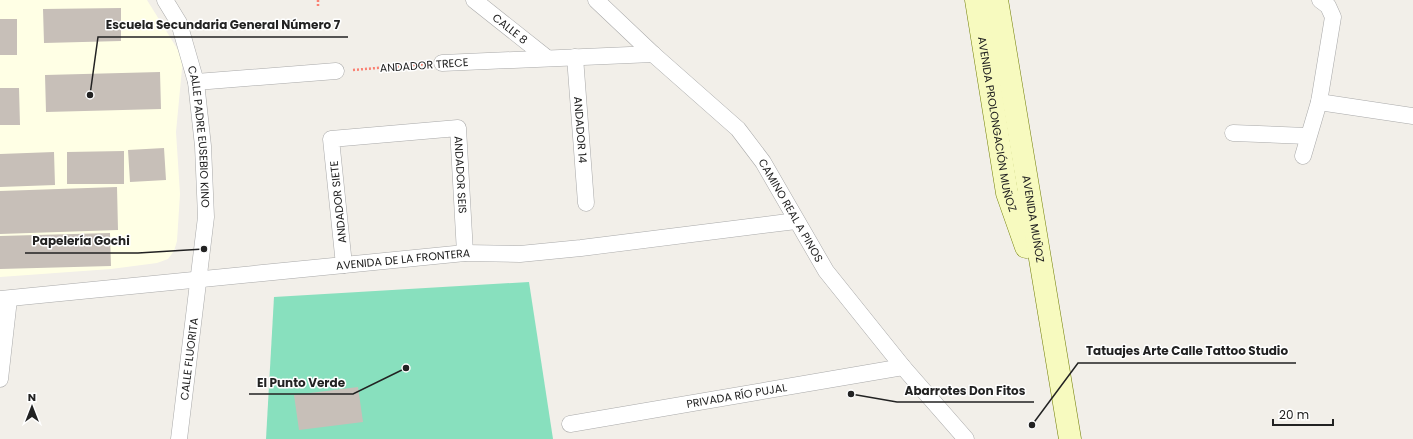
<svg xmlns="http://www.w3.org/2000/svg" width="1413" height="439" viewBox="0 0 1413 439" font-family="Poppins,sans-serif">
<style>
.education{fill:#ffffe5}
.pitch{fill:#88e0be}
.building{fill:#c7bfb8}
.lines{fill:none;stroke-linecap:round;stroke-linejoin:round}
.street-casing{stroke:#a9a9a9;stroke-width:17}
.secondary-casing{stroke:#707d05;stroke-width:23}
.path{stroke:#fa8072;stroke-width:2.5;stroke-dasharray:2 2;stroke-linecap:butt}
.street{stroke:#fff;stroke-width:16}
.secondary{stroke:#f7fabf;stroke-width:22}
.labels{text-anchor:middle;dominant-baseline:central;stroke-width:3;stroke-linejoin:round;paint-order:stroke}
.street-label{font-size:11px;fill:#222;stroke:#fff}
.leader{fill:none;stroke:#222;stroke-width:1.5}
.callout-dot{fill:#222;stroke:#fff;stroke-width:1.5}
.callout-label{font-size:12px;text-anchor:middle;font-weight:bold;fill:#222;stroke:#fff;stroke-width:3;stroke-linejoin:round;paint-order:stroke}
</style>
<rect width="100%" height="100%" fill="#f2efe9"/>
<path class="education" d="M0,0H147L183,58L176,132L180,194L177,241L174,251L168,259L157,263L111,269L0,277Z"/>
<path class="pitch" d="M529,282L553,439H266L274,297Z"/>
<path class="building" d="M121,8V41L44,43L43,9Z
M0,19H17V55H0Z
M160,72L161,109L46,112L45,75Z
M0,88H19L20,125H0Z
M164,148L166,180L130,182L128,150Z
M124,151V184H67V152Z
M54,152L55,185L0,187V154Z
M117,187L118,230L0,234V191Z
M110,233L111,266L0,269V236Z
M358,387L363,422L299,430L294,395Z"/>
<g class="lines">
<g class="street-casing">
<g id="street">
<path id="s1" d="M165,0L179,23L196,82L203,146L206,217L179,439"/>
<path id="s2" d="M474,0L547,58"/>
<path id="s3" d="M596,0L653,54L738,129L763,162L826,271L903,367L966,439"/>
<path id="s4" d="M575,57L586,203"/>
<path d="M442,63L653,54"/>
<path d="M196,82L336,71"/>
<path d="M1319,102L1413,116"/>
<path d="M1233,133L1307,136"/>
<path d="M1303,156L1319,102L1333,17L1328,6L1320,0"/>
<path id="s5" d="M344,265L331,139L458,128L465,253"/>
<path id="s6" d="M0,299L465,253L520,254L581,248L796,221"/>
<path d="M0,379L9,299"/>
<path id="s7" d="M570,424L903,367"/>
</g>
</g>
<g class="secondary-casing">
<g id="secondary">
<path id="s8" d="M976,0L1007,193L1026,247"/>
<path id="s9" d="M997,0L1070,439"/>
</g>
</g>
<path class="path" d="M318,0V8
M353,70L426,64"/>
<use href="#street" class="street"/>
<use href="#secondary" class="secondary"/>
</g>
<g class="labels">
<g class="street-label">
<text stroke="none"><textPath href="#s2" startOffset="46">CALLE 8</textPath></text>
<text transform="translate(424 65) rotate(-4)">ANDADOR TRECE</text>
<text stroke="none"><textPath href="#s8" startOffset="126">AVENIDA PROLONGACIÓN MUÑOZ</textPath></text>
<text stroke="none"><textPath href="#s4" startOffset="73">ANDADOR 14</textPath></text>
<text stroke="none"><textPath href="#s1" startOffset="143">CALLE PADRE EUSEBIO KINO</textPath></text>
<text stroke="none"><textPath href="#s5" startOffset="301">ANDADOR SEIS</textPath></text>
<text transform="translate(338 202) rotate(-96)">ANDADOR SIETE</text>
<text stroke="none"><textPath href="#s3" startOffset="289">CAMINO REAL A PINOS</textPath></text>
<text stroke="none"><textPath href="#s9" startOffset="222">AVENIDA MUÑOZ</textPath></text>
<text stroke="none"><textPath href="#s6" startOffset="405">AVENIDA DE LA FRONTERA</textPath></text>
<text transform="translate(189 359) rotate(-83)">CALLE FLUORITA</text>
<text stroke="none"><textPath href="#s7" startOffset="169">PRIVADA RÍO PUJAL</textPath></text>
</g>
</g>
<path class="leader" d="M90 95L98 37H348M204 249L138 253H25M1032 425L1078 363H1296M406 368L353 394H249M851 394L897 402H1034"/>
<g class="callout-dot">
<circle cx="90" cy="95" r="4"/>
<circle cx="204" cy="249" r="4"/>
<circle cx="1032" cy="425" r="4"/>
<circle cx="406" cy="368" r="4"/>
<circle cx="851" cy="394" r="4"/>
</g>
<g class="callout-label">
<text x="223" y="29">Escuela Secundaria General Número 7</text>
<text x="81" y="245">Papelería Gochi</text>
<text x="1187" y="355">Tatuajes Arte Calle Tattoo Studio</text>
<text x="301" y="387">El Punto Verde</text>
<text x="965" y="395">Abarrotes Don Fitos</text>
</g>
<g transform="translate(32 407)" stroke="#ffffff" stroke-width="3" paint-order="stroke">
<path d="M0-3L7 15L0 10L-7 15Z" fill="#222222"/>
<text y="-6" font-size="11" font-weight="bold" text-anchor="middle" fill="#222222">N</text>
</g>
<path d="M1273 419v6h60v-6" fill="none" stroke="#222222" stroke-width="2"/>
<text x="1279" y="419" font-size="12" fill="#222222" stroke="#ffffff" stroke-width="3" paint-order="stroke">20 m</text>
</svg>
